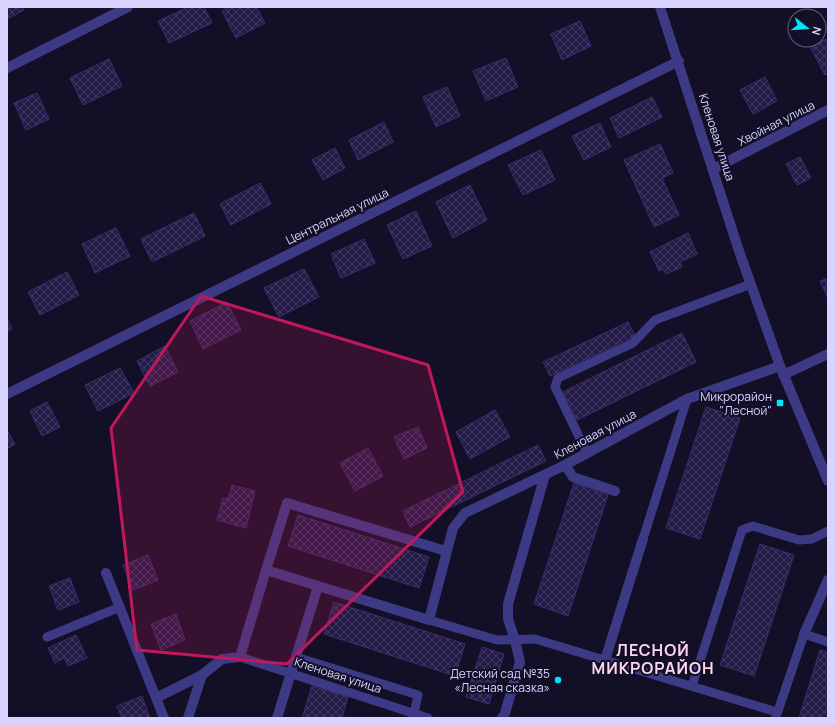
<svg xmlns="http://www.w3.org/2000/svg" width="835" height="725" viewBox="0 0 835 725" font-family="Manrope,sans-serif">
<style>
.building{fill:url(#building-cross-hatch);stroke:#3b2d73}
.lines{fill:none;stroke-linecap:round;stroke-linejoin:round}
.lane{stroke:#3d3a85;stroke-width:9}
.street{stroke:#3d3a85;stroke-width:10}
.marked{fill:#c2185b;fill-opacity:0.2;stroke:#c2185b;stroke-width:3;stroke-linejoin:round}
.poi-dot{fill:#00e5ff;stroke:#130f26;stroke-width:1.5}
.labels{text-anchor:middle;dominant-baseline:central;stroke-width:4;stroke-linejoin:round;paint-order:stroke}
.street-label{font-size:12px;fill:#d9d4ff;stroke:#130f26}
.poi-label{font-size:12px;fill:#d9d4ff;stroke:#130f26;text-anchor:end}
.district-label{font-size:16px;font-weight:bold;letter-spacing:1px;fill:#ffd6f0;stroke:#130f26}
</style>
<defs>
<pattern id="building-cross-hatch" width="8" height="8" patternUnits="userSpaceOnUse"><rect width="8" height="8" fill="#241b47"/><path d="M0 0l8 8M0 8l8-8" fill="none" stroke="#433b63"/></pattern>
</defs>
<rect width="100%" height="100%" fill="#130f26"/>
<path class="building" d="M7,7H22L24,10L7,19Z
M189,7H204L212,23L169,43L158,21Z
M229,7H256L265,23L236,38L222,11Z
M580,21L591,46L562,60L551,34Z
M826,39L828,44V74L825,75L810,47Z
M506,58L518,87L486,101L473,71Z
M109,59L122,86L83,105L70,78Z
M765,77L777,101L753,114L740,90Z
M447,87L460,116L436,127L423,97Z
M37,93L49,119L26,130L14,103Z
M652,97L662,117L619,138L610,118Z
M384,122L393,142L358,160L349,140Z
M600,123L611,147L584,160L572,136Z
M660,144L673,173L662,178L679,215L654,227L624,160Z
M335,148L345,168L323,180L312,160Z
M541,150L555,180L523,195L508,165Z
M800,157L811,178L797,185L786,164Z
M260,183L271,204L231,225L220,204Z
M470,185L487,220L453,238L436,202Z
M416,211L432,246L403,259L387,225Z
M194,213L205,236L152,262L141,239Z
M116,228L130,256L95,273L82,244Z
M688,233L697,254L680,262L682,267L666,274L663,269L659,271L650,252Z
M364,239L375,263L341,278L331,254Z
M304,269L319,297L279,317L264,288Z
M67,272L79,295L40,315L28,292Z
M828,278V298L820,281Z
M227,302L241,330L203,349L190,321Z
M7,318L12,329L7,332Z
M628,322L635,336L550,376L543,362Z
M682,333L696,362L577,420L563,392Z
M165,346L178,372L150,386L137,361Z
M120,368L134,393L98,411L85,385Z
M47,402L60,427L42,436L30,411Z
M706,407L740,418L700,539L666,528Z
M495,410L510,437L470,459L456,432Z
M418,427L427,448L404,459L394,437Z
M7,430L15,444L7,449Z
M538,445L546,461L410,527L403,511Z
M368,448L383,476L355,491L340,463Z
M574,483L608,495L568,616L534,604Z
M232,485L255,491L246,528L217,520L223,498L228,499Z
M298,515L429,557L419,588L288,546Z
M760,544L794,555L754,676L720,665Z
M148,555L158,580L133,590L123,565Z
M70,578L79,602L58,610L49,586Z
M334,602L465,644L455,676L324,634Z
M176,614L185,640L161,650L151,624Z
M76,635L87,658L68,666L64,658L55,663L48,648Z
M482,647L504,654L489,704L466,697Z
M820,650L828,653V718H799Z
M312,686L348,697L342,718H302Z
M142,696L150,718H122L117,706Z"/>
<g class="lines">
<path class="lane" d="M587,453L555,387L558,378L633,343L655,320L751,284
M643,539L687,399
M429,620L497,640L535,639L777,712
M47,637L120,607
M240,657L428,718
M296,657L418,695L413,718
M692,686L742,530L753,526L799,540L812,539L828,531
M776,717L804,634L828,642"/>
<path class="street" d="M660,7L740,254L780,366L828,481
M7,68L128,7
M713,169L828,110
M783,375L828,354
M7,394L679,61
M565,465L573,477L615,491
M266,570L287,503L446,551
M106,573L164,718
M804,634L828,580
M605,660L643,539
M156,698L202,675
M188,718L202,675L222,659L240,657L266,570L429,620L453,528L465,513L565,465L687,399L780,366
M277,718L318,586
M502,718L505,713L520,662L515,640L508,619V604L545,475"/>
</g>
<path class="marked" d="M201,296L428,365L463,492L287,664L137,650L111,428Z"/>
<g class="poi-dot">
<rect x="776" y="399" width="8" height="8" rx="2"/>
<circle cx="558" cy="680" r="4"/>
</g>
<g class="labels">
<g class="street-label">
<text transform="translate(776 123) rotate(-27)">Хвойная улица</text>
<text transform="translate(717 137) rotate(72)">Кленовая улица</text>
<text transform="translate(337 216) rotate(-26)">Центральная улица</text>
<text transform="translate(595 434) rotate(-28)">Кленовая улица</text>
<text transform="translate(338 675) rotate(18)">Кленовая улица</text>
</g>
<g class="poi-label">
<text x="772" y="396">Микрорайон<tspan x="772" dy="14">"Лесной"</tspan></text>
<text x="550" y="673">Детский сад №35<tspan x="550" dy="14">«Лесная сказка»</tspan></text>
</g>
<g class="district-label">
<text x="653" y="650">ЛЕСНОЙ<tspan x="653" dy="18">МИКРОРАЙОН</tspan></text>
</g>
</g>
<rect width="835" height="725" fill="none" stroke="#d9d4ff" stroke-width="16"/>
<g transform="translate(807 28) rotate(107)"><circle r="19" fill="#130f26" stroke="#625e7d"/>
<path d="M0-3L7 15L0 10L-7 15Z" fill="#00e5ff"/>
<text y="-6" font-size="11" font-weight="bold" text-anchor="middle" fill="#d9d4ff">N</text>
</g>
</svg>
